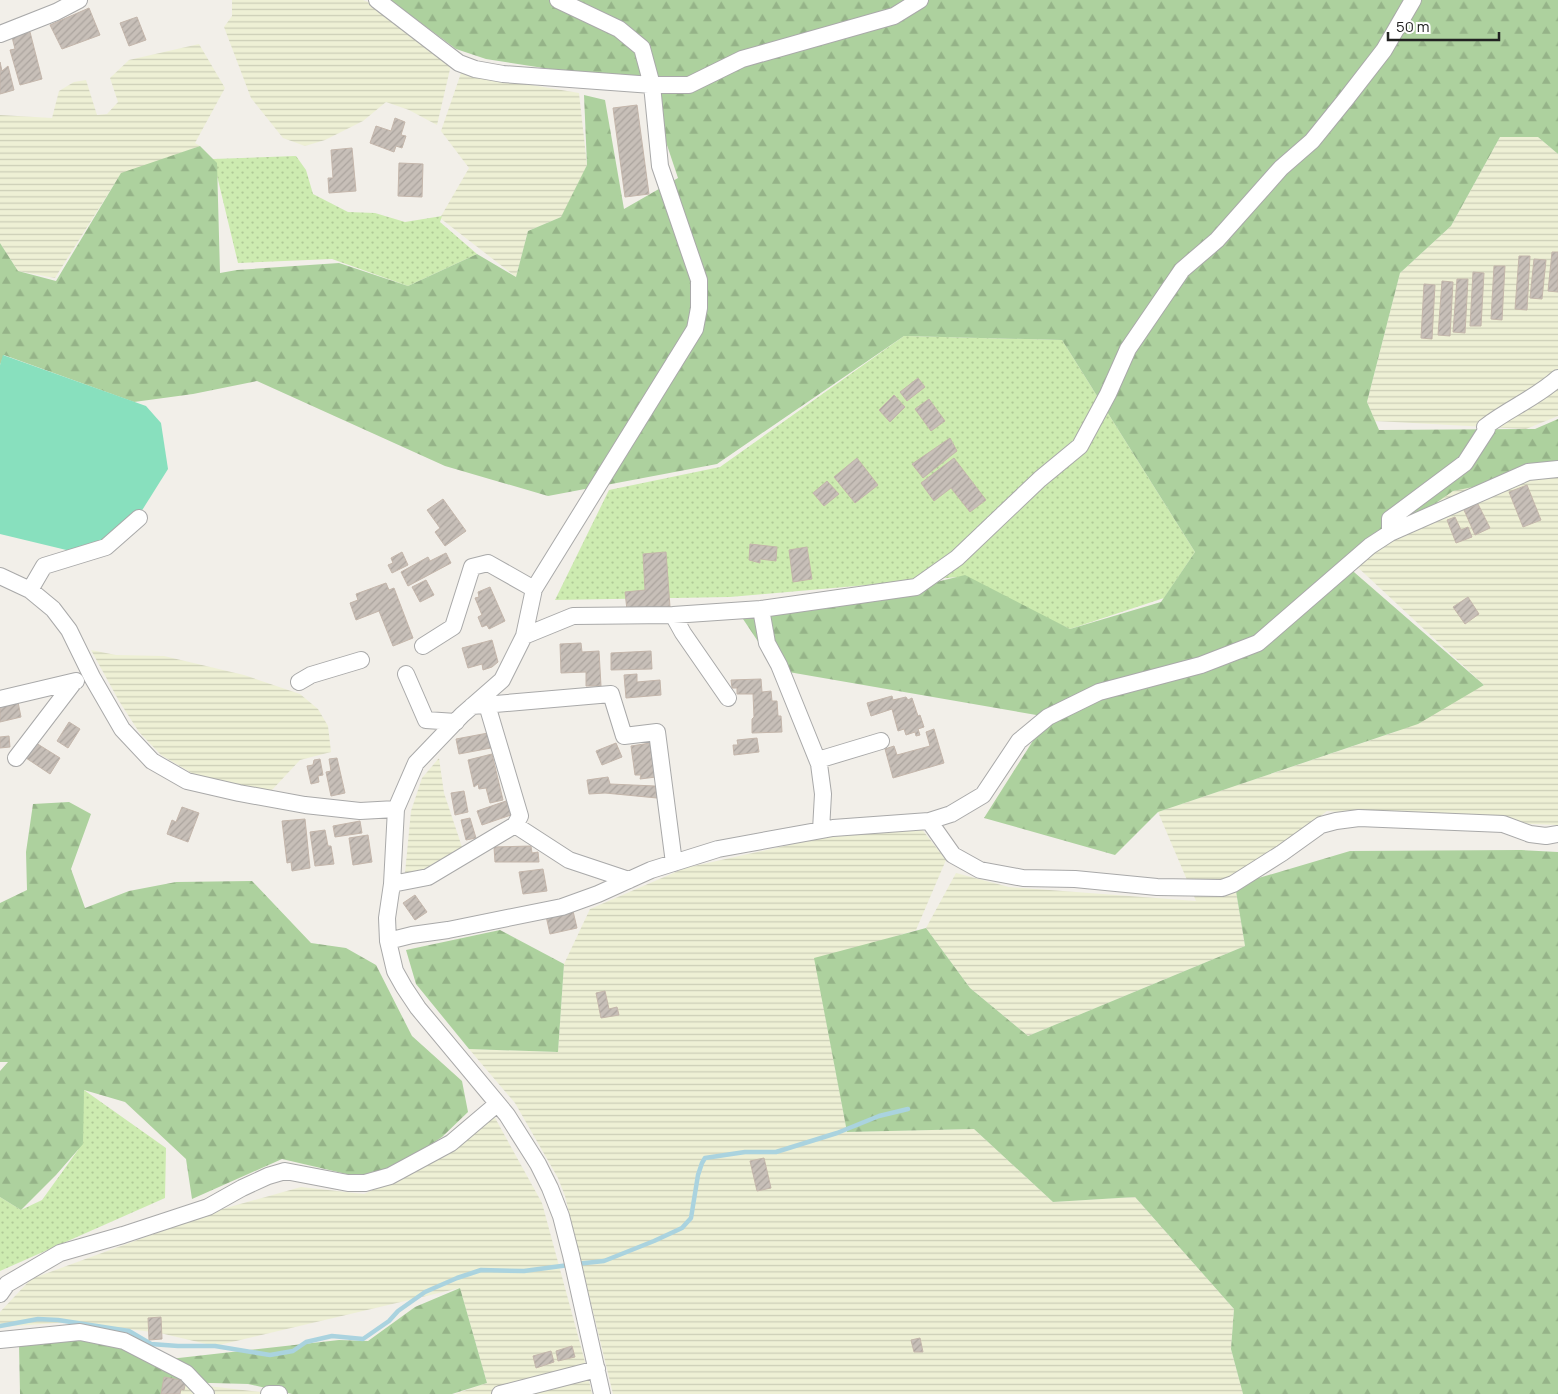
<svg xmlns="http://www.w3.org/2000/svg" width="1558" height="1394" viewBox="0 0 1558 1394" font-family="Manrope,sans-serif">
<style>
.farmland{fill:url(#farmland-rules)}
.grass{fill:url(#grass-dots)}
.forest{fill:url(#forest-firs)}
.pitch{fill:#88e0be}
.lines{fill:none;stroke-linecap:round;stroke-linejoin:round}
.stream{stroke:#aad3df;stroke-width:4.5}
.building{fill:url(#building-hatch);stroke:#c4b6ab}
.minor-casing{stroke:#a9a9a9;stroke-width:18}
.minor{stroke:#fff;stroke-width:16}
</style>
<defs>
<pattern id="farmland-rules" width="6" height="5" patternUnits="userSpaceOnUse" patternTransform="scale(1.25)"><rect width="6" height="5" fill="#eef0d5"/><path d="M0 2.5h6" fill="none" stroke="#ccceb7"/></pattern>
<pattern id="grass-dots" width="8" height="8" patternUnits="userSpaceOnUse" patternTransform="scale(1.25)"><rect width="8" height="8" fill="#cdebb0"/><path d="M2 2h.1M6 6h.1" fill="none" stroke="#b0c997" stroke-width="1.8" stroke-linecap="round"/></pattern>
<pattern id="forest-firs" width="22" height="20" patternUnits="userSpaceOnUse" patternTransform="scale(1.25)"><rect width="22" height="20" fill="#add19e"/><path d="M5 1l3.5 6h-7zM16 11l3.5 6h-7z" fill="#95b388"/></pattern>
<pattern id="building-hatch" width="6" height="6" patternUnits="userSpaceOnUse" patternTransform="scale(1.25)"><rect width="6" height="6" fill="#c7bfb8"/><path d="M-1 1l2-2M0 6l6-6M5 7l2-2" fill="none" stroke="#aba49e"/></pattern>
</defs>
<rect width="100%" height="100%" fill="#f2efe9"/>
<path class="farmland" d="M232,0H363L368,2L451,65L437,125L409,110L386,102L363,121L325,140L305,146L283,138L251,98L224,27L232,16Z
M199,44L225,88L195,143L200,146L120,175L55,278L18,271L0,243V115L52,118L59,91L74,82L86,80L97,115L107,114L118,102L110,78L129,60Z
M461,73L579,93L587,165L572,204L561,217L528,231L516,277L440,218L469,168L441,131Z
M1500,137H1538L1558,154V416L1526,429L1375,421L1367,402L1400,273L1451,226Z
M1558,465V825L1431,820L1327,811L1235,885L1245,946L1028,1036L970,988L926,928L956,873L1009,887L1196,901L1158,812L1395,732L1484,685L1352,562L1453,491Z
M91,650L116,655L164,656L244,675L300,694L318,709L328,726L331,752L300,760L272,790L253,789L195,775L161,755L139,732L119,701Z
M439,758L444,793L462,847L422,870L405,873L411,811L422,778Z
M921,828L946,860L916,930L815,961L847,1132L974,1129L1053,1202L1135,1197L1234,1309L1231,1349L1243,1394H613L565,1196L558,1178L515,1103L469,1049L558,1052L564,964L590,909L685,868L820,838Z
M494,1116L542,1203L584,1358L592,1394H455L487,1383L460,1288L215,1346L160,1333L71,1322L0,1327V1312L31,1279L219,1210L301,1187L364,1194L448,1155Z
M173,1382L279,1394H170Z"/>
<path class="grass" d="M296,156L306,170L313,194L348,212L375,213L405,222L442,216L440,222L477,254L408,286L332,259L238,263L213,159Z
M904,336L1062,340L1195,552L1164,598L1070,629L958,577L730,597L555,600L609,490L720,467Z
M84,1090L166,1148L165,1198L0,1271V1197L21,1210L42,1200L78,1150Z"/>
<path class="forest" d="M390,0H1558V154L1538,137H1500L1451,226L1400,273L1367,402L1379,430L1535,429L1558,419V470L1453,491L1347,566L1484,685L1418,724L1158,812L1115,855L984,818L1048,717L777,670L739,613L916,587L965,575L1070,629L1161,602L1195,552L1062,340L904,336L717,464L548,496L445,466L257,381L193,394L134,402L4,355L0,365V243L18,271L56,281L121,173L200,146L217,163L220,273L237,270L339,263L408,286L477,254L516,277L528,231L561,217L587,165L584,95L605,100L624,209L678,178L646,82L621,80L486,59L456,49Z
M69,802L91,814L71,869L85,908L129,891L176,882L252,881L311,943L346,948L376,965L412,1036L462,1081L468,1112L442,1137L406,1161L387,1171L355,1176L282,1159L192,1199L186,1159L125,1102L84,1090L83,1144L56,1175L21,1210L0,1197V1071L8,1062H0V903L27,890L26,852L33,804Z
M1521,850L1558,852V1394H1243L1231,1349L1234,1309L1135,1197L1053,1202L974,1129L847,1132L814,958L926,928L970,988L1028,1036L1245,946L1235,885L1350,851Z
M500,930L564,964L558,1052L469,1049L416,984L406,950Z
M460,1288L487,1383L452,1394H292L248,1384L173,1382L169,1394H20L19,1344L81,1333L161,1360L339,1340L368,1341L415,1307Z"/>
<path class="pitch" d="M3,355L146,406L161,423L168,469L141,512L83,554L0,534V365Z"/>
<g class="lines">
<path class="stream" d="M576,1264L604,1261L654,1241L682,1228L691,1218L698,1175L702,1163L705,1158L745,1152H776L837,1133L879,1116L908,1109
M0,1326L38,1319L58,1320L129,1331L151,1344L178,1346H215L270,1355L293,1351L306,1342L332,1336L363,1339L389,1321L398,1311L425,1292L457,1278L481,1270L524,1271L569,1265"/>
</g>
<path class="building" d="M89,8L100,35L62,49L50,25Z
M137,17L146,40L129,46L120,23Z
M30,32L42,79L20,85L10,50L15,49L12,37Z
M0,62L2,71L8,66L14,90L0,94Z
M637,105L649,194L625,197L613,108Z
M395,118L405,122L401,135L406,136L402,148L396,146L394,152L370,143L376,126L391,131Z
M352,148L356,191L329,193L328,178H333L331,150Z
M399,163L423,164L422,197L398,196Z
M1552,252H1558V292L1548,291Z
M1519,256H1530L1527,310L1515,309Z
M1534,259L1546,260L1542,299L1530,298Z
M1494,266H1505L1502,320L1491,319Z
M1473,272L1484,273L1481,326H1470Z
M1457,279H1468L1465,333L1453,332Z
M1442,281L1453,282L1450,336L1438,335Z
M1424,284L1435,285L1432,339L1421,338Z
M918,378L925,387L907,401L900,392Z
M894,395L905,407L890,422L879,410Z
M929,399L945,421L931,431L915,409Z
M950,438L957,451L923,478L912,464Z
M857,458L878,485L855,503L834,477Z
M954,458L986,500L970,512L951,488L934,501L921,483Z
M827,481L839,494L824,506L813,493Z
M1527,485L1541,520L1523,527L1509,492Z
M443,499L466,531L445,546L435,532L440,528L427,510Z
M1478,504L1490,528L1475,535L1464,510Z
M1455,517L1461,530L1468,527L1472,537L1456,543L1447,520Z
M750,544L777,547L776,561L760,559V563L749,560Z
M807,547L812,579L793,582L789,550Z
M402,552L408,565L392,573L388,565L393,563L391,558Z
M666,552L670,607L627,610L625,592L645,590L643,554Z
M446,553L451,563L408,586L401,572L428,557L430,561Z
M426,580L434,595L420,602L412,587Z
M386,583L389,590L394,588L413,638L393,646L379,611L356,620L350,603L358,600L356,594Z
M490,587L505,621L489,629L487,625L482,627L478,617L482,615L475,598L479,597L478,592Z
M1468,597L1479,614L1465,624L1453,607Z
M492,640L498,662L492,667L483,670L482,664L468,668L462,648Z
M581,643L582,652L599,651L601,686H586V672L561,673L560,644Z
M651,651L652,669L611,670V653Z
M637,674V682L660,680L661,695L626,698L624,675Z
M761,679L762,692L771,691L772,701H777L778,716H781L782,732L752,733V719L754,717L753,694H737V688H732L731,680Z
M892,696L893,700L906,697L908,700L912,698L918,716L920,715L924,727L918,729L920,735L916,736L915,732L906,735L904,729L898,731L892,709L871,716L867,703Z
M18,702L21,717L0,722V706Z
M69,722L80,729L68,748L57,741Z
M934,729L944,763L893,778L885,749L894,746L897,755L930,746L926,732Z
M488,733L491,748L459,754L456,739Z
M9,736L10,747L0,748V737Z
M757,738L759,752L734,755L733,745H738L737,740Z
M36,743L60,758L50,774L26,758Z
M616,743L622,757L602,765L596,751Z
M650,743L656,777L640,779L641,775H635L631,746Z
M492,754L503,800L490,803L486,788L479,789L478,784L474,787L468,760Z
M337,758L345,793L331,796L326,772L331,771L329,759Z
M320,759L323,775L318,776L319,782L311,784L307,766L313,765L314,760Z
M608,777L610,784L655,786L657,798L605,793L589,794L587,780Z
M464,791L468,812L455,815L451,793Z
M506,801L511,815L482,825L477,811Z
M182,807L199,813L188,842L167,834L172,820L176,822Z
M470,818L476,838L466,840L461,820Z
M305,819L310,868L292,871L291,862L287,863L282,821Z
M360,821L362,833L335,837L333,826Z
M325,830L328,846H331L334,864L315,866L310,832Z
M368,835L372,862L353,865L349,838Z
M531,846L532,853L538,852L539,862H495L494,847Z
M543,869L547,891L523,894L519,872Z
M415,895L427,912L415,920L403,903Z
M573,911L577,928L550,934L546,916Z
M605,991L609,1009L617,1007L619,1015L601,1018L596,993Z
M764,1158L771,1188L757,1191L750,1161Z
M161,1317L162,1339L149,1340L148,1318Z
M920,1338L923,1352H914L911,1340Z
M572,1346L575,1357L558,1361L556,1351Z
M551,1351L554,1362L536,1368L533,1356Z
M164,1377L186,1381L184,1390L181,1389L180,1394H161Z"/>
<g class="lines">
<g class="minor-casing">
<path id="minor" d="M377,0L459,63L475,69L503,74L652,85H689L742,59L894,16L920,0
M558,0L619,29L642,48L652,85L660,166L699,280V308L695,329L534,589L524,636L502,680L462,715L416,763L396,809L392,884L387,918L388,941L395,971L404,987L418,1008L507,1115L538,1164L550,1188L561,1216L571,1255L602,1394
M0,34L56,12L79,0
M1390,533L1528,472L1558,469
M0,576L30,590L53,609L69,630L92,677L122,729L152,761L187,781L239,793L305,805L360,811L396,809
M30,590L44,566L106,547L139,518
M761,609L767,643L779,665L819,764L823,794L821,830
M673,615L683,633L728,698
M524,636L573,616L673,615L761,609L916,587L957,558L1040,479L1080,446L1108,394L1128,349L1182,270L1217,240L1281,168L1312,141L1346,99L1384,50L1413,0
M423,646L453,627L472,567L488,563L534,589
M406,674L426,720L456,722
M299,682L311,675L361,660
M0,699L76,681
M487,705L520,816L515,825
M472,706L611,694L624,736L657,732L674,863
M16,758L74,682
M818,760L881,741
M929,821L953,855L980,870L1023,878L1075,879L1157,887L1222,888L1233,884L1282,853L1321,825L1336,821L1359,818L1503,824L1530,834L1546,836L1558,834
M392,884L428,877L515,825L569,860L629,880
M388,941L412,935L448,930L562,907L598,894L651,870L718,849L833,828L929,821L951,814L983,795L1019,741L1048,717L1099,692L1201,665L1258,643L1370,546L1390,533V519L1465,463L1487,429L1485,427C1508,409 1536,398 1558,378
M0,1294L7,1284L60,1253L123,1235L208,1207L242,1188L268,1176L285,1171L348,1183H365L390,1176L451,1143L497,1104
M0,1340L80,1332L124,1341L186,1373L206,1394
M269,1394H279
M500,1394L597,1369"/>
</g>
<use href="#minor" class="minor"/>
</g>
<path d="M1388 32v8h111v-8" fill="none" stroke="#222222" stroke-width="2.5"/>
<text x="1396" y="32" font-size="15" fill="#222222" stroke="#ffffff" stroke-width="4" paint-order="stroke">50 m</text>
</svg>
